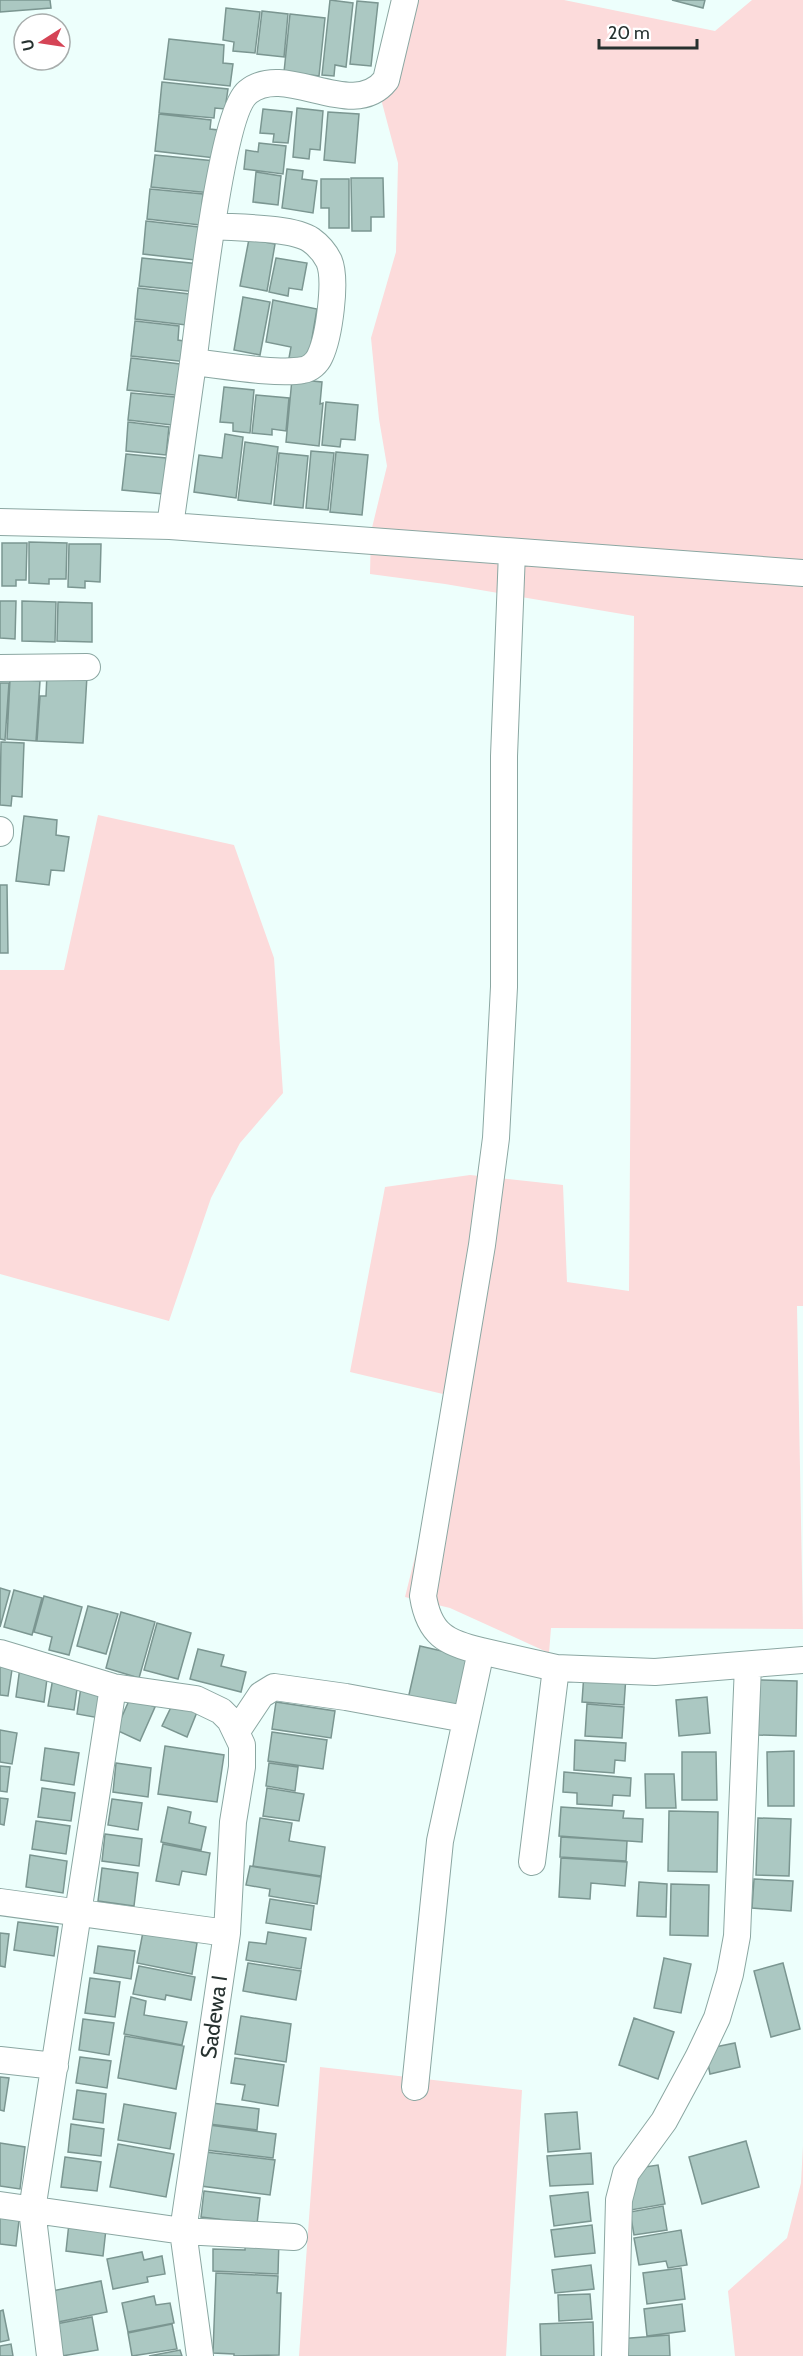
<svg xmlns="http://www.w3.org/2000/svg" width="803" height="2356" viewBox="0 0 803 2356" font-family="Cabin,sans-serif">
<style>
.green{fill:#fcdbdb}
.building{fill:#abc8c2;stroke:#7b9691;stroke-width:1.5}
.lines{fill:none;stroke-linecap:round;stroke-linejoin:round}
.street-casing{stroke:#8ba7a2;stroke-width:28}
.street{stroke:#fff;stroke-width:26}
.labels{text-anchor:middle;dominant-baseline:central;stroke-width:6;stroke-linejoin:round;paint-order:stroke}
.street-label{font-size:22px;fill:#26312f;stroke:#fff}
</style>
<rect width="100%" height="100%" fill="#edfffc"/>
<path class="green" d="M415,0H564L715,31L752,0H803V1306H797L803,1629L551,1628L549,1653L450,1608L405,1597L421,1533L443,1394L350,1372L385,1187L470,1175L563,1185L567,1282L629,1291L634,616L445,584L370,574L371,532L387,466L379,419L371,338L396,252L398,163L381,99L408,48Z
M98,815L234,845L274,958L283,1093L240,1143L211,1198L169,1321L0,1274V970H64Z
M320,2067L522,2090L506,2356H299Z
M803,2146V2356H735L728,2291L787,2238L801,2183Z"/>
<path class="building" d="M0,0H50L51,8L0,12Z
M330,0L353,3L346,67L335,65L334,76L322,75Z
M672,0H705L703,8Z
M357,1L378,3L371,66L350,64Z
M226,8L260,12L255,53L233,51L234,42L223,40Z
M262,11L288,14L284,57L257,54Z
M290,14L325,18L319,76L284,72Z
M169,39L224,45L223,63L233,64L230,86L164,79Z
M162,82L228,89L225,109L215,108L214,118L159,113Z
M297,108L323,111L320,150L310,149L309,159L293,157Z
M263,109L292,112L288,143L273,142L274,134L260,133Z
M328,112L359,114L355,163L324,160Z
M159,114L211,120L210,129L218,130L215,158L155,151Z
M259,143L286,146L283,174L244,169L246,150L258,152Z
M155,155L215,161L211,193L151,187Z
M287,169L303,171L302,179L317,181L313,213L282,208Z
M256,172L281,176L278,205L253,202Z
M351,178H383L384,217H371V231H352Z
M321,179H349V228H329V208H321Z
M150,189L203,194L200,225L147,219Z
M146,221L199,227L195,260L143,254Z
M249,239L275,244L267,291L240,286Z
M142,258L200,264L197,292L139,286Z
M276,258L307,263L302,290L289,288L288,296L269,292Z
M138,288L198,295L195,326L135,319Z
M243,297L270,302L260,355L234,350Z
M273,300L317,309L308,362L289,358L291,347L266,342Z
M135,321L179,326L178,340L190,342L188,362L131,356Z
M131,358L188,365L184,396L127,390Z
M292,379L322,382L320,404L323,403L319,446L286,442Z
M224,387L254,390L250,433L233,431V423L220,422Z
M131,393L175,397L172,425L128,420Z
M256,395L289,398L286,431L272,429V435L252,433Z
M326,402L358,405L355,440L341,439L340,447L322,445Z
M128,422L169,427L166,455L126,451Z
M225,434L243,437L236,498L194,492L199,455L222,458Z
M245,442L278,447L271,504L238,500Z
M311,451L334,453L328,510L306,508Z
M336,452L368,455L362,515L330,512Z
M279,453L308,456L303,508L274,505Z
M126,454L166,458L163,494L122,490Z
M29,542L67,543L66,579H49V584L29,583Z
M2,543H27L26,580H16V586H2Z
M69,544H101L100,582L85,581V588L68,587Z
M0,601H16L15,639L0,638Z
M22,601L56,602L55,642L22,641Z
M58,602L92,603V642L57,641Z
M47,673L87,676L83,743L37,741L40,696H46Z
M10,679L40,681L36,741L7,739Z
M0,683H9L5,740L0,739Z
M1,742L24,743L22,797L12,796L11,806L0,805Z
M24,816L57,820L56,835L69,837L64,871L51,870L49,885L16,881Z
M0,885H7L8,953H0Z
M0,1588L10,1591L0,1627Z
M14,1590L42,1598L32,1635L4,1627Z
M44,1596L82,1607L69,1655L49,1650L52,1637L34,1632Z
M88,1606L118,1614L106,1654L77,1646Z
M121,1612L155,1622L139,1678L106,1668Z
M157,1623L191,1633L178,1679L144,1670Z
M420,1646L468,1657L456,1710L408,1699Z
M198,1649L224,1655L221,1666L246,1672L241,1692L190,1679Z
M0,1660L13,1663L8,1696L0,1695Z
M20,1667L48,1671L44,1702L16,1697Z
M584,1673L626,1676L624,1705L582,1702Z
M53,1678L78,1682L74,1710L48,1706Z
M760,1680L797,1681L796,1736L758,1735Z
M81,1687L109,1691L105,1719L77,1714Z
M131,1696L155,1707L140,1741L116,1730Z
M707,1697L710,1733L679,1736L676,1700Z
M174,1701L197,1712L187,1737L162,1726Z
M276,1702L335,1711L331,1738L272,1729Z
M587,1704L624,1707L622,1738L585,1736Z
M0,1730L17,1733L12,1764L0,1762Z
M272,1732L327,1740L323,1769L268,1761Z
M575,1740L626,1743L625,1761L615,1760L614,1773L574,1770Z
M165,1746L224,1755L217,1802L158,1794Z
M45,1748L79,1753L74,1785L41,1780Z
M794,1751V1806H768L767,1752Z
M682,1752H716L717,1800H682Z
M116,1763L151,1768L148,1797L113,1792Z
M269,1763L298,1767L295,1791L266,1786Z
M0,1766L10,1767L7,1792L0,1791Z
M564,1772L631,1778L630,1796L613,1795L612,1806L577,1804V1793L563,1792Z
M645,1774H674L676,1808H646Z
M42,1788L75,1793L71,1821L38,1817Z
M267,1788L304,1794L299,1821L263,1816Z
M0,1798L8,1799L4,1825L0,1824Z
M112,1799L142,1803L138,1830L108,1825Z
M168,1807L191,1812L189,1823L206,1827L201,1850L161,1842Z
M561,1807L624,1811L623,1818L643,1819L642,1842L559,1836Z
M669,1811L718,1812L717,1872L668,1871Z
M260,1818L292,1823L289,1841L325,1847L321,1876L253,1866Z
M758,1818L791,1819L789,1876L756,1875Z
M36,1821L70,1826L66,1854L32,1849Z
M105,1834L142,1839L139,1866L102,1861Z
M561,1837L627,1841L626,1861L560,1857Z
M163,1844L210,1853L206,1875L182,1871L179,1885L156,1881Z
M30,1855L67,1861L63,1893L26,1887Z
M561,1858L627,1862L625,1886L591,1883L590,1899L559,1897Z
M250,1866L321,1877L317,1904L269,1896L270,1889L246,1885Z
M102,1868L138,1873L134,1906L98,1901Z
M754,1879L793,1881L791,1911L752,1908Z
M639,1882L667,1884L666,1917L637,1916Z
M671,1884L709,1885L708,1936L670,1935Z
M270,1899L314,1906L311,1930L266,1923Z
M18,1922L58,1927L54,1956L14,1950Z
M143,1932L197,1943L192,1974L137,1963Z
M268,1932L306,1938L301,1969L246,1960L249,1942L266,1944Z
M0,1933L9,1934L5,1967L0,1966Z
M98,1946L135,1951L131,1979L94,1973Z
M664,1958L691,1964L681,2013L654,2008Z
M248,1963L301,1971L296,2000L243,1991Z
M783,1963L800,2029L771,2037L754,1971Z
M139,1966L195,1977L191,2000L166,1995L165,2000L133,1994Z
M90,1978L120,1982L115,2017L85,2013Z
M131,1997L146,2001L144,2015L187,2022L182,2045L124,2034Z
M241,2016L291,2024L286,2062L235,2054Z
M634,2018L674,2032L658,2079L619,2065Z
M83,2019L114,2023L109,2055L79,2050Z
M125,2036L184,2046L176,2089L118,2078Z
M735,2043L740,2067L710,2074L705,2049Z
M80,2057L111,2061L107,2088L76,2083Z
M235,2058L284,2065L278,2106L242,2100L245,2085L231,2083Z
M0,2077L9,2078L4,2111L0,2110Z
M77,2090L106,2094L103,2123L73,2119Z
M212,2103L259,2109L257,2130L209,2124Z
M124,2104L176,2113L170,2149L118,2140Z
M577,2112L580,2149L548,2152L545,2114Z
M71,2124L104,2129L101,2156L68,2152Z
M209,2125L276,2134L273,2158L206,2150Z
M746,2141L759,2187L702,2204L689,2157Z
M0,2143L25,2147L20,2189L0,2186Z
M118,2144L174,2154L166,2197L110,2187Z
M205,2152L275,2160L270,2195L201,2186Z
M591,2153L593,2184L550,2186L547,2156Z
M65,2157L101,2162L97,2191L61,2187Z
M658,2165L665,2204L631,2210L627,2189L632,2169Z
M204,2191L260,2198L257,2224L201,2217Z
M588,2192L591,2221L554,2226L550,2196Z
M663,2206L667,2230L634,2235L630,2212Z
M0,2209L20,2212L16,2246L0,2244Z
M69,2223L106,2229L103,2256L66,2251Z
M592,2225L595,2253L555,2257L551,2230Z
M681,2230L687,2265L668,2268L666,2261L639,2265L634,2238Z
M246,2237L279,2238L278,2274L213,2271V2249L245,2250Z
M142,2252L144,2260L162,2256L165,2274L147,2277L148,2282L113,2289L107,2259Z
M591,2265L594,2289L555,2293L552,2270Z
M681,2268L685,2299L647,2304L643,2273Z
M216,2273L278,2276L277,2293H281L279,2355L234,2356V2354L213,2353Z
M101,2281L107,2312L53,2323L47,2292Z
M590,2294L592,2319L559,2321L558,2295Z
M154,2296L156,2305L170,2303L174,2323L128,2332L122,2303Z
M682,2304L685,2331L647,2336L644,2309Z
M3,2310L9,2340L0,2342V2311Z
M92,2317L98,2350L62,2356L56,2324Z
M593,2322L594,2356H541L540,2324Z
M172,2324L177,2349L132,2356L128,2333Z
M669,2335L670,2356H620L618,2339Z
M11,2344L13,2356H0V2346Z
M180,2350L182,2356H149Z"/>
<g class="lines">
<g class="street-casing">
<path id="street" d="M193,362C221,365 278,375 303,370C310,369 317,363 320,356C329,337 337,280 329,261C325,253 318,245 311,240C292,227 236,228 212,226
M0,522L170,526L803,573
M170,526C178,472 185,417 193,363C199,320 221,113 248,92C286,61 352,123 386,80L405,0
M0,668L87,667
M0,830V833
M481,1651L556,1668L655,1672L803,1660
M0,1653L113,1687L196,1699L221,1711L230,1720L242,1745V1767L233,1822L227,1933L183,2231L200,2356
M237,1731L261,1695L274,1687L346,1697L465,1719
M532,1862L556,1668
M0,1902L227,1933
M0,2060L55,2066
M415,2087L440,1841L481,1651C446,1643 429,1634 423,1596L482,1245L496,1138L504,987V756L512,552
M0,2205L183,2231L294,2237
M50,2356L32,2210L113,1687
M615,2356L619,2200L626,2173L664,2121L698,2058L717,2018L730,1974L737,1936L748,1665"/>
</g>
<use href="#street" class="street"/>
</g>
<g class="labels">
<g class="street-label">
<text transform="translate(214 2017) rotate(-82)">Sadewa I</text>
</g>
</g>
<g transform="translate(42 42) rotate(258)"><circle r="28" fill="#ffffff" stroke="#a8adac" stroke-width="1.5"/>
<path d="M0-4.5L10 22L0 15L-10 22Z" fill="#d54456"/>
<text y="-9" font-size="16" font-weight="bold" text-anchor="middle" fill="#26312f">U</text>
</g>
<path d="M599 39v9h98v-9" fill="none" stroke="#26312f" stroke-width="3"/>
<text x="608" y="39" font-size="18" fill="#26312f" stroke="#ffffff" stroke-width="4.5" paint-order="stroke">20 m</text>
</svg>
